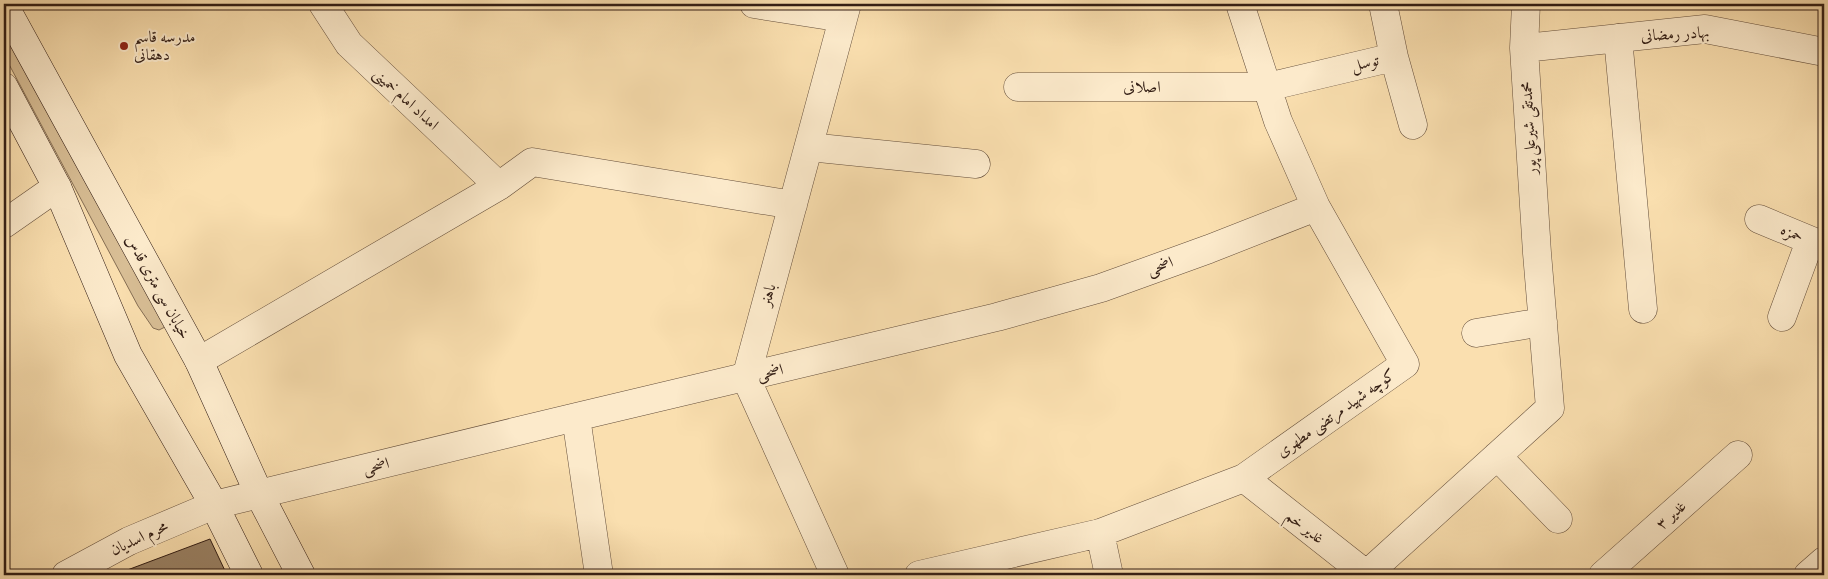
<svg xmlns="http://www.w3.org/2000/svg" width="1828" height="579" viewBox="0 0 1828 579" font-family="'IM FELL Double Pica',Amiri,serif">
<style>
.green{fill:#d8be95;stroke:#856e54}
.building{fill:#9a8265;stroke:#321d14}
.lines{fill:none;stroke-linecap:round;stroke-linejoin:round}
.minor-casing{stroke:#644e3b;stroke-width:29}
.secondary-casing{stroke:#321d14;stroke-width:29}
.minor{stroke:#fceacb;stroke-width:28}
.secondary{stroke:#fceacb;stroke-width:28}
.poi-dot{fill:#8f2418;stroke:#fceacb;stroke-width:2}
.labels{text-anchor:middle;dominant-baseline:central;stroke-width:4;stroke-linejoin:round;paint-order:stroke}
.street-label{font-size:16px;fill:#321d14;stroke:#fceacb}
.poi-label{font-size:16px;fill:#321d14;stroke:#fceacb;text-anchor:start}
</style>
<rect width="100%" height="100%" fill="#fadfaf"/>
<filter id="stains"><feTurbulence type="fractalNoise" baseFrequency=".004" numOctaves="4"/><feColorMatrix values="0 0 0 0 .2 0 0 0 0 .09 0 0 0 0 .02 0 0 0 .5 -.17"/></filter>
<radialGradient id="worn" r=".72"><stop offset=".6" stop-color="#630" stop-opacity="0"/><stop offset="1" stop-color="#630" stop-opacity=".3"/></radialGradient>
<path class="green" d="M4,33L165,327L159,330L153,328L138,306L4,55Z"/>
<path class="building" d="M210,539L227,575H114Z"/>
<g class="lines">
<g class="minor-casing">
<path id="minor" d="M323,4L349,44L499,186
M754,4L843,18
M1383,4L1394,57
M1618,38L1643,309
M1524,48L1705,29L1824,52
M1018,87H1267L1394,57L1413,125
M809,147L976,164
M1759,219L1824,246
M4,224L57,187
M1782,317L1810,241
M1476,333L1543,322
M199,361L499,186L532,162L793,205
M576,417L599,575
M1497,456L1558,519
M1244,478L1367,575
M1100,533L1109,575
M66,575L129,541L214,505L576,417L997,317L1101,288L1209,249L1316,207
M835,575L746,378L847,4
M919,575L1100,533L1244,478L1405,364L1316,207L1278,121L1240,4
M1366,575L1550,408L1537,253L1524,48L1526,4
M1603,575L1738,455
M1808,575L1824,561"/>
</g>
<g class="secondary-casing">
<path id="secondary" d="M4,5L199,361L259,494L301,575
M4,87L57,187L128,355L214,505L249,575"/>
</g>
<use href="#minor" class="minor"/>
<use href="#secondary" class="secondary"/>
</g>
<circle class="poi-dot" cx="124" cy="46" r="5"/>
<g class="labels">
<g class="street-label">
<text transform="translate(1675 34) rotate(-3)">بهادر رمضانی</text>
<text transform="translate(1365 63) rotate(-13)">توسل</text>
<text x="1142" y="87">اصلانی</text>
<text transform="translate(406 99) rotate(43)">امداد امام خمینی</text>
<text transform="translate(1529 128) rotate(-93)">محمدتقی شیرعلی پور</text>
<text transform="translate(1792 233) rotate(23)">حمزه</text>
<text transform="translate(1160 266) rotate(-20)">اضحی</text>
<text transform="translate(158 287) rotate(61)">خیابان سی متری قدس</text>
<text transform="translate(768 295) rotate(-75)">باهنر</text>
<text transform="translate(770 372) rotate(-13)">اضحی</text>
<text transform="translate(1336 413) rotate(-35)">کوچه شهید مرتضی مطهری</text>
<text transform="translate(376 466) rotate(-14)">اضحی</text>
<text transform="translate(1671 515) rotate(-42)">غدیر ۳</text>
<text transform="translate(1305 527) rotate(38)">غدیر خم</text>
<text transform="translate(139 538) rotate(-25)">محرم اسدیان</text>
</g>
<g class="poi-label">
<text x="134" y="37">مدرسه قاسم<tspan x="134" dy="18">دهقانی</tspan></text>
</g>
</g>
<rect width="1828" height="579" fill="none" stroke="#fadfaf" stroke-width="20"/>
<rect x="5" y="5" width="1818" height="569" fill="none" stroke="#321d14" stroke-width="2.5"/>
<rect x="10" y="10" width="1808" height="559" fill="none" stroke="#321d14"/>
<rect width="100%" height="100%" filter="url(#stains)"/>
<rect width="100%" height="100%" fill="url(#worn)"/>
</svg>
